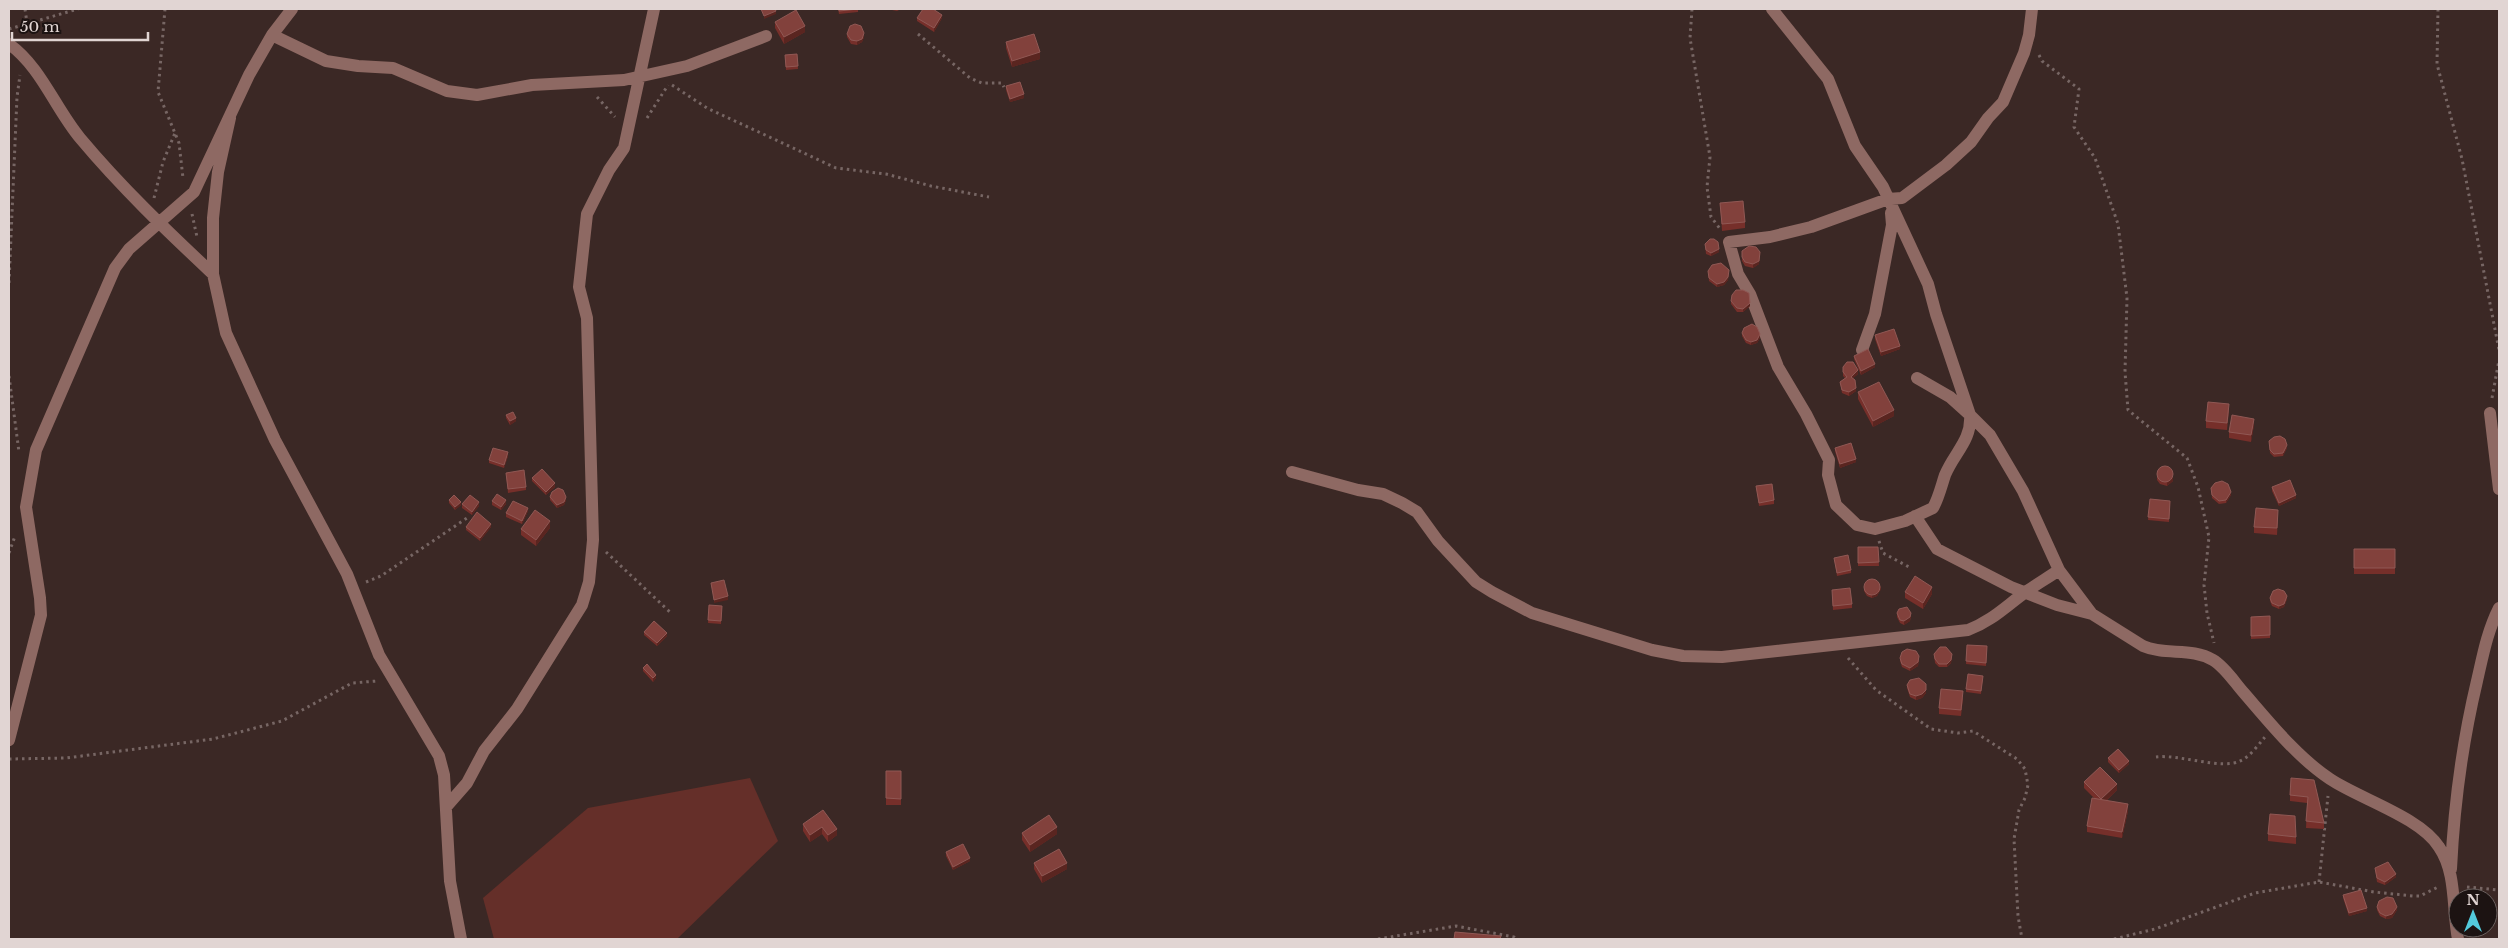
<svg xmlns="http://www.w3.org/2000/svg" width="2508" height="948" viewBox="0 0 2508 948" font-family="'Libre Baskerville',serif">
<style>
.green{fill:#652f29}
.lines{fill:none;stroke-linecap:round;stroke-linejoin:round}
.path{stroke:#776664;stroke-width:3;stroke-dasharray:2.5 4;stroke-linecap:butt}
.minor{stroke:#8e6963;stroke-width:12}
.wall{fill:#762f2a}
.shaded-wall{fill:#5a2520}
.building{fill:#82413c;stroke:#905854}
</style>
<rect width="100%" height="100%" fill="#3b2825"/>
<path class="green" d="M750,778L778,841L677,939H494L483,898L588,808Z"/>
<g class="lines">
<path class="path" d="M25,9L27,23
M165,9L158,92L179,143L183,178
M1692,9L1690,38L1710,157L1707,187L1711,217L1721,230
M2438,9L2437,64L2462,159L2499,350
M9,29L78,9
M918,34L970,78L982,83H1002L1004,87
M2039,55L2042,61L2079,89L2074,127L2095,158L2118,224L2127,298L2125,372L2128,410L2187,458L2198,487L2209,537L2204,585L2207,613L2214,643
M672,85L707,108L836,168L886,174L931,186L989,197
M597,97L615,117
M647,118L668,85
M154,198L163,162L175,133
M192,214L197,237
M9,283L17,97L20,75
M9,376L19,452
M2492,398L2499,360
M1879,541L1883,553L1909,567
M606,552L671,613
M9,553L15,536
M366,582L381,576L467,518
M1848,658L1876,690L1931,729L1958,733L1973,731L2017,759L2025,769L2028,785L2025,798L2019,810L2014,839L2018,916L2022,939
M2156,757C2179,754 2222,770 2240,761C2250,757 2258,745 2265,737
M9,759L66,758L213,739L282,721L352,683L377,681
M2319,882L2328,796
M2467,887L2499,890
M1378,939L1456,926L1514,937L1516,939
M2114,939L2155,929L2255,893L2319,882L2374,892L2413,896H2420L2438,887"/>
<path class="minor" d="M1772,9L1828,79L1855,146L1883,187L1928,284L1936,314L1970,415L1990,435L2023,491L2059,570L2092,614L2143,646C2166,656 2191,647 2213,660C2225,667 2235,683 2244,693C2270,723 2297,757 2330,779C2360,799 2420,817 2439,847C2457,873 2452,910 2458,939
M272,35L326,61L358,66L393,68L447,91L477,95L532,85L624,80L687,66L766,36
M9,44C41,67 55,108 80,138C121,187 167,231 213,274
M230,118L218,172L213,218V274L226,333L275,440L347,574L379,655L439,756L444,775L450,881L461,939
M1862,350L1875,314L1892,225L1891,213
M1917,378L1950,397L1970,415C1972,440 1954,453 1945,475C1941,487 1939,497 1933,508L1905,521L1875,529L1857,525L1836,505L1828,475L1829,460L1806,414L1778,367L1750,294L1738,274L1729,242L1770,237L1811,227L1888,199L1902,198L1946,165L1971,142L1988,118L2003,102L2024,53L2029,35L2032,9
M2490,413L2499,489
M1292,472L1358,490L1383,494L1402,503L1417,512L1438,541L1476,582L1492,592L1532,613L1652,650L1683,656L1722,657L1968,630C1992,621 2006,606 2027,591C2037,584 2049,577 2059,570
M1915,516L1937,549L2011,587L2057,605L2092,614
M9,740L41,615L40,598L26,507L36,450L115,268L129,249L194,192L249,75L272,35L292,9
M446,807L467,783L484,751L517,709L582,605L589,582L593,540L587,318L579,287L587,214L609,170L624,148L654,9
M2451,869C2454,805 2462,744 2477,681C2483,655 2487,632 2499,608"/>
</g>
<path class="wall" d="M838,9H858V12L839,14Z
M887,9H901L897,11Z
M917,18H942L934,32L917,21Z
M775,22L805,32L784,44L775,28Z
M847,34L864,37L862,42L857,45L851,44L847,37Z
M1006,42L1040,59L1012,67L1006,48Z
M797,54L798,69L786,70L785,55Z
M1006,86L1024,98L1010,102L1006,90Z
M1720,203L1745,222V228L1722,231Z
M1705,244L1719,252L1711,256L1706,254Z
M1742,251L1760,255L1759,264L1753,268L1745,266L1742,261Z
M1729,270L1728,280L1724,285L1717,287L1709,281L1708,271Z
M1731,301L1750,306L1743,312H1737L1731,304Z
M1742,333L1760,338L1757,343L1751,345L1746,343L1742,336Z
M1875,335L1900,349L1881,356L1875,339Z
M1854,356L1875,367L1861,375L1854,359Z
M1843,367L1858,374L1853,378L1856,391L1849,396L1842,393L1840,382L1845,378L1843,376Z
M1858,392L1894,416L1873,427L1858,399Z
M2229,410L2227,430L2206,428V421Z
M506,415L516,421L510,425L506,418Z
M2254,425L2251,442L2229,438V432Z
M2269,441L2287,448L2283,456L2274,457L2270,453Z
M1835,448L1856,462L1840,468L1835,451Z
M508,456L504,468L489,463V460Z
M2157,471L2173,481L2167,486L2160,484L2157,480Z
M506,473L526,487V490L508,493Z
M532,478L555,487L546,495L532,481Z
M1756,486L1774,500V504L1759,506Z
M2272,487L2296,498L2279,506L2272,491Z
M2211,488L2231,495L2226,503L2219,504L2212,498Z
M550,497L566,500L564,505L557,508L550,500Z
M2150,499L2170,501L2169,522L2148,520Z
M449,500L461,505L455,510L449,503Z
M492,501L506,504L501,510L492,505Z
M462,504L479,506L472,515L462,508Z
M528,511L522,524L506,517V513Z
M2278,516L2277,535L2254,533V527Z
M466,527H491L480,541L466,530Z
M550,528L536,546L521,535V529Z
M1858,547H1878L1879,566H1858Z
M2354,549H2395V574H2354Z
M1834,558L1851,570V573L1837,576Z
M1864,588L1881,589L1877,596L1872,598L1867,596L1864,591Z
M1905,592L1932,594L1923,609L1905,598Z
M1832,594L1852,604V608L1833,610Z
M2270,598L2287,599L2284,607L2279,609L2272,606L2270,601Z
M709,605L722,606L721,624L708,623Z
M1897,613L1911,616L1910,621L1904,625L1900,623L1897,617Z
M2270,616V638L2251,639V617Z
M644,632L667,636L657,646L644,635Z
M1967,645L1987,646L1986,666L1966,664Z
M1934,654L1952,657L1951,663L1947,667H1939L1935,663Z
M1900,658L1919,659L1918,666L1910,671L1902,667L1900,661Z
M643,668L656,678L653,682L643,671Z
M1983,676L1981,694L1966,692V689Z
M1907,685L1926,693L1922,698L1916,700L1910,697L1907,688Z
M1963,698L1961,716L1939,714V708Z
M2108,758L2129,764L2119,773L2108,762Z
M886,771H901V805H886Z
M2314,780L2324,823V829L2306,828L2307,803L2290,801V795Z
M2084,782L2117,790L2106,801L2128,811L2122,838L2087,832V826L2095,799L2084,788Z
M803,824L837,829V835L828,842L822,834L810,842L803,831Z
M1022,833L1057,834L1030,852L1022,840Z
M2268,834L2296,837V844L2268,841Z
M946,852L970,861L953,870L946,856Z
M1034,863L1067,869L1042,883L1034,869Z
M2375,868L2396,877L2385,885L2377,882Z
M2343,895L2367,911L2349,916L2343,898Z
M2377,907L2397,910L2392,918L2386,919L2380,916L2377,910Z"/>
<path class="shaded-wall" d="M776,11V14L764,19V16Z
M942,15V18L934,32V28Z
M805,26V32L784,44V37Z
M864,33V37L862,42L857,45V41Z
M1040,52V59L1012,67V61Z
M1024,94V98L1010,102V99Z
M1719,249V252L1711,256V253Z
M1760,252L1759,264L1753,268V264Z
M1728,277V280L1724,285L1717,287V284Z
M1750,303V306L1743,312V309Z
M1760,334V338L1757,343L1751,345V342Z
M1900,346V349L1881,356V352Z
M1875,364V367L1861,375V371Z
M1858,370V374L1851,380V377Z
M1856,388V391L1849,396V392Z
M1894,410V416L1873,427V421Z
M516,418V421L510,425V421Z
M2254,419V425L2251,442V435Z
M2287,445V448L2283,456V453Z
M508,452V456L504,468V465Z
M1856,459V462L1840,468V464Z
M2173,477V481L2167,486V483Z
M555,483V487L546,495V492Z
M2231,492V495L2226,503V500Z
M2296,495V498L2279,506V503Z
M566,497V500L564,505L557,508V505Z
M506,500V504L501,510V507Z
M461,502V505L455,510V507Z
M479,502V506L472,515V512Z
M528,508V511L522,524V521Z
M550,521V528L536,546V540Z
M491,524V527L480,541V538Z
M1881,586V589L1877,596L1872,598V595Z
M1932,587V594L1923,609V603Z
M728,596V600L714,603V600Z
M2287,596V599L2284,607L2279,609V606Z
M1911,613L1910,621L1904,625V621Z
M667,633V636L657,646V643Z
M1952,654L1951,663L1947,667V664Z
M1919,656L1918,666L1910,671V668Z
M656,675V678L653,682V678Z
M1926,690V693L1922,698L1916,700V696Z
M2129,761V764L2119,773V770Z
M2117,784V790L2101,805V799Z
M2128,804V811L2122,838V832Z
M822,827V834L810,842V835Z
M1057,827V834L1030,852V845Z
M837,829V835L828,842V835Z
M970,858V861L953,870V867Z
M1067,863V869L1042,883V876Z
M2396,874V877L2385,885V882Z
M2397,907V910L2392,918L2386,919V916Z
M2367,908V911L2349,916V913Z"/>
<path class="building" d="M761,9H775L776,11L764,16Z
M839,9H858L839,11Z
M923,9H933L942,15L934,28L917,18Z
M796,10L805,26L784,37L775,22Z
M855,24L861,26L864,33L862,39L857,41L851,40L847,34L850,26Z
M1034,34L1040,52L1012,61L1006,42Z
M797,54L798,66L786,67L785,55Z
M1020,82L1024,94L1010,99L1006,86Z
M1743,201L1745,222L1722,224L1720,203Z
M1710,239H1714L1718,242L1719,249L1711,253L1706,250L1705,244Z
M1749,246L1756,247L1760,252L1759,261L1753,264L1745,262L1742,257V251Z
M1721,263L1729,270L1728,277L1724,282L1717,284L1709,278L1708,271L1712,265Z
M1736,290H1743L1749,293L1750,303L1743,309L1737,308L1731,301L1732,295Z
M1752,324L1757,327L1760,334L1757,340L1751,342L1746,340L1742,333L1744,328Z
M1894,329L1900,346L1881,352L1875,335Z
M1868,349L1875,364L1861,371L1854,356Z
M1847,362H1853L1858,370L1851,377L1855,380L1856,388L1849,392L1842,390L1840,382L1847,377L1843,372V367Z
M1879,382L1894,410L1873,421L1858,392Z
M2208,402L2229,404L2227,423L2206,421Z
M513,412L516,418L510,421L506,415Z
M2232,415L2254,419L2251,435L2229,432Z
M2280,436L2285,439L2287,445L2283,453L2274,454L2270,450L2269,441L2274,437Z
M1851,443L1856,459L1840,464L1835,448Z
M493,448L508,452L504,465L489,460Z
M2157 474a8 8 0 1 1 16 0a8 8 0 1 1-16 0Z
M542,469L555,483L546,492L532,478Z
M524,470L526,487L508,489L506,473Z
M2290,480L2296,495L2279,503L2272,487Z
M2222,481L2228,484L2231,492L2226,500L2219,501L2212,495L2211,488L2215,483Z
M1772,484L1774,500L1759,503L1756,486Z
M558,488L563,490L566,497L564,502L557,505L550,497L552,492Z
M497,494L506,500L501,507L492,501Z
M454,495L461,502L455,507L449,500Z
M470,495L479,502L472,512L462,504Z
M2150,499L2170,501L2169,519L2148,517Z
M513,501L528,508L522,521L506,513Z
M2256,508L2278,510L2277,528L2254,527Z
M535,510L550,521L536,540L521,529Z
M477,512L491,524L480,538L466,527Z
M1858,547H1878L1879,562L1858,563Z
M2354,549H2395V568H2354Z
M1848,555L1851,570L1837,573L1834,558Z
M1915,576L1932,587L1923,603L1905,592Z
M1864 587a8 8 0 1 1 16 0a8 8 0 1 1-16 0Z
M724,580L728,596L714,600L711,583Z
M1850,588L1852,604L1833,606L1832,590Z
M2278,589L2284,591L2287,596L2284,604L2279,606L2272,603L2270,598L2273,591Z
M709,605L722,606L721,621L708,620Z
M1907,607L1911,613L1910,617L1904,621L1900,620L1897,613L1899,609Z
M2270,616V635L2251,636V617Z
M654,621L667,633L657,643L644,632Z
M1967,645L1987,646L1986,663L1966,661Z
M1940,647H1946L1952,654L1951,660L1947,664H1939L1935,659L1934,654Z
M1907,649L1916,651L1919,656L1918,662L1910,668L1902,664L1900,658L1902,652Z
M647,664L656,675L653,678L643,668Z
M1968,674L1983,676L1981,691L1966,689Z
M1919,678L1926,684V690L1922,694L1916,696L1910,694L1907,685L1910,680Z
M1941,689L1963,691L1961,710L1939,708Z
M2118,749L2129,761L2119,770L2108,758Z
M2100,767L2117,784L2101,799L2084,782Z
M886,771H901V799L886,798Z
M2291,778L2314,780L2324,823L2306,821L2308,797L2290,795Z
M2092,798L2128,804L2122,832L2087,826Z
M823,810L837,829L828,835L822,827L810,835L803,824Z
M2270,814L2295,816L2296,837L2268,834Z
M1049,815L1057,827L1030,845L1022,833Z
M963,844L970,858L953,867L946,852Z
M1059,849L1067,863L1042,876L1034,863Z
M2388,862L2396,874L2385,882L2377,878L2375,868Z
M2361,890L2367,908L2349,913L2343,895Z
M2387,897L2393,898L2397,907L2392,914L2386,916L2380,913L2377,907L2379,901Z
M1455,932L1501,936L1500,939H1454Z"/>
<rect width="2508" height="948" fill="none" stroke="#e1d5d3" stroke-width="20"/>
<g transform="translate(2473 913)"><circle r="24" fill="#1c1312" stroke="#6b615f"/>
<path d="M0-4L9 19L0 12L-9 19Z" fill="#53cadc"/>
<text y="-8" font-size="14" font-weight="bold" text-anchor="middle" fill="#e1d5d3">N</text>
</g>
<path d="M12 32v8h136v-8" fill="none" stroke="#e1d5d3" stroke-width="2.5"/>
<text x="20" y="32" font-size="15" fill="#e1d5d3" stroke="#1c1312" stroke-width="4" paint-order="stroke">50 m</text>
</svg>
